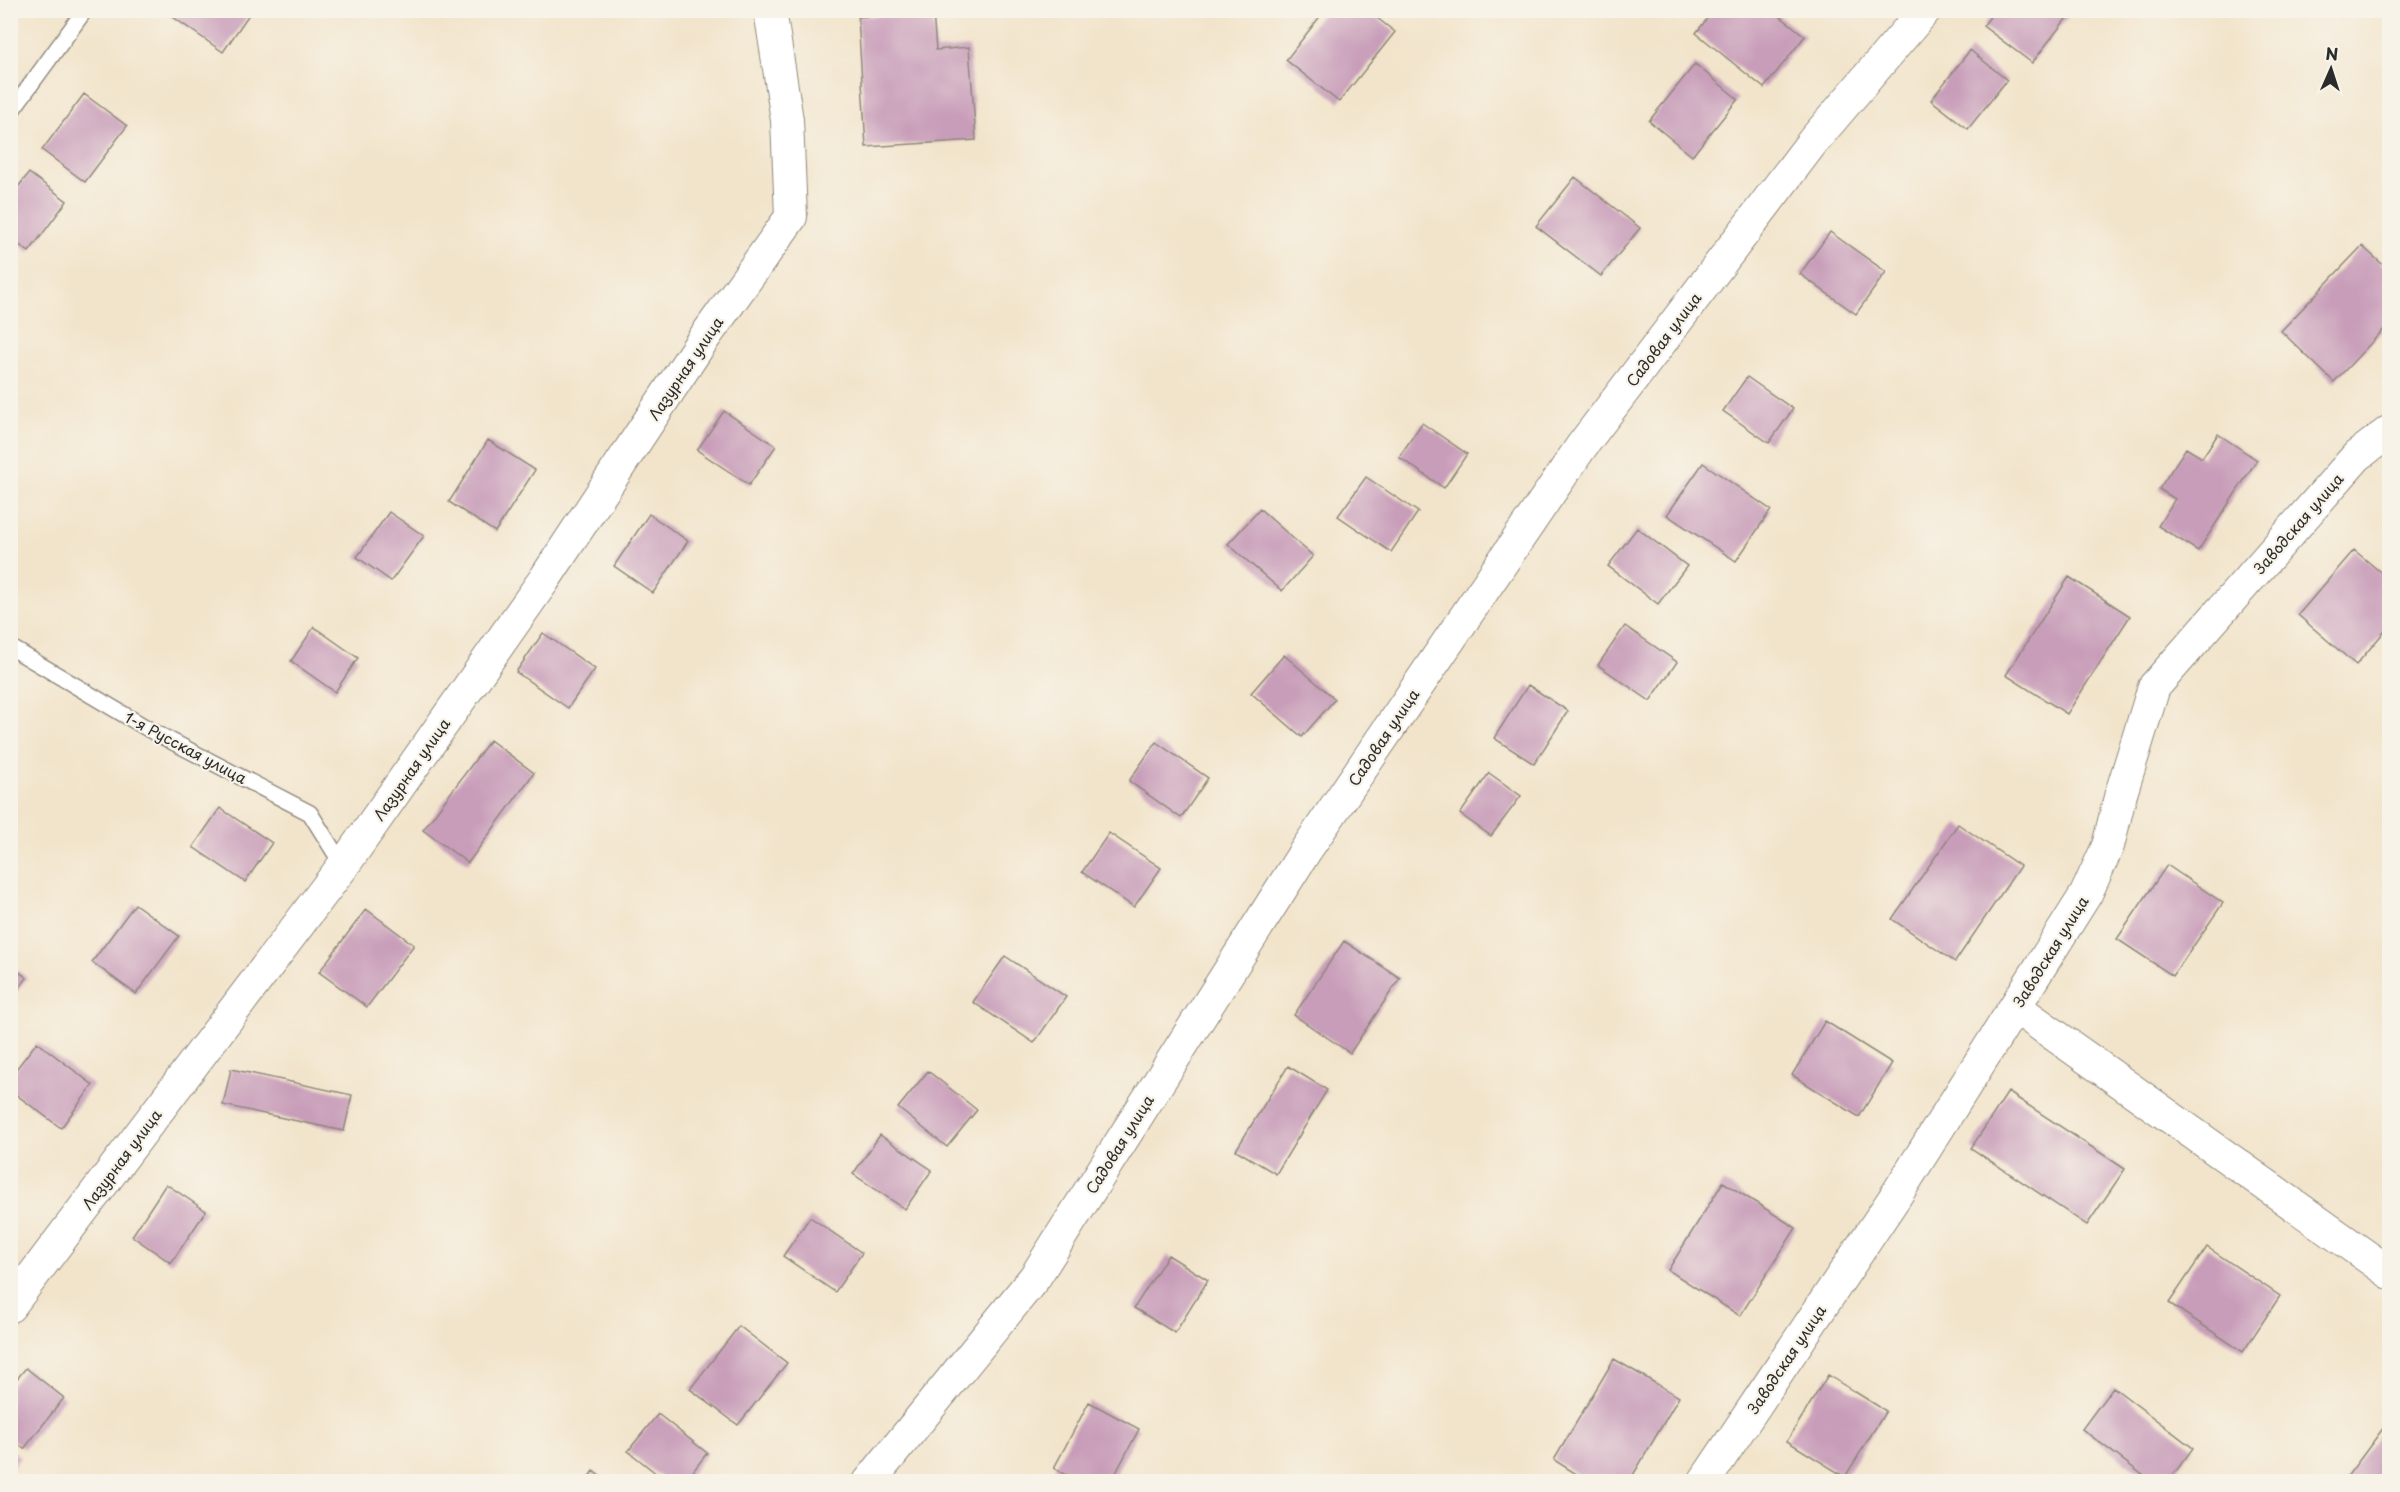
<svg xmlns="http://www.w3.org/2000/svg" width="2400" height="1492" viewBox="0 0 2400 1492" font-family="'Playpen Sans',sans-serif">
<style>
.building{fill:#c89db9}
.lines{fill:none;stroke-linecap:round;stroke-linejoin:round}
.service-casing{stroke:#8e887b;stroke-width:18}
.minor-casing{stroke:#8e887b;stroke-width:34}
.service{stroke:#fff;stroke-width:15}
.minor{stroke:#fff;stroke-width:32}
.labels{text-anchor:middle;dominant-baseline:central;stroke-width:4.5;stroke-linejoin:round;paint-order:stroke}
.street-label{font-size:15px;fill:#2b2b2b;stroke:#f7f3e8}
</style>
<rect width="100%" height="100%" fill="#f7f3e8"/>
<filter id="ink" filterUnits="userSpaceOnUse"><feTurbulence type="fractalNoise" baseFrequency=".0167" numOctaves="2"/><feDisplacementMap in="SourceGraphic" scale="12" xChannelSelector="R" yChannelSelector="G"/><feConvolveMatrix kernelMatrix="1 2 1 2 8 2 1 2 1" color-interpolation-filters="sRGB"/></filter>
<filter id="wash" filterUnits="userSpaceOnUse"><feTurbulence type="fractalNoise" baseFrequency=".008" numOctaves="4" result="noise"/><feDisplacementMap in="SourceGraphic" scale="24" xChannelSelector="R" yChannelSelector="G"/><feGaussianBlur stdDeviation="1.35" result="paint"/><feColorMatrix in="noise" values="0 0 0 0 0 0 0 0 0 0 0 0 0 0 0 0 0 1.4 0 .05"/><feComposite in="paint" operator="in"/></filter>
<g filter="url(#wash)">
<rect width="100%" height="100%" fill="#f2e4cb"/>
<g id="blocks">
<path class="building" d="M163,10H252L223,52Z
M1325,10H1367L1395,32L1339,102L1286,60Z
M1714,10H1772L1805,36L1764,88L1696,33Z
M1995,10H2073L2032,63L1983,26Z
M933,12L936,50L969,47L976,140L866,147L858,17Z
M1970,50L2007,80L1968,129L1931,100Z
M1695,64L1738,99L1692,156L1649,121Z
M84,94L127,126L85,182L42,150Z
M29,173L67,201L29,252L10,238V197Z
M1575,177L1640,228L1601,276L1536,226Z
M1830,232L1886,272L1856,314L1800,274Z
M2362,246L2390,271V323L2334,382L2281,331Z
M1747,377L1793,409L1769,443L1723,411Z
M724,411L776,446L749,485L697,450Z
M1422,423L1467,454L1444,488L1399,457Z
M2218,434L2257,460L2198,551L2158,526L2175,499L2159,489L2186,448L2202,458Z
M488,440L535,470L495,532L449,502Z
M1703,463L1771,510L1736,561L1667,515Z
M1366,477L1418,512L1391,552L1338,516Z
M1260,509L1313,556L1282,591L1228,544Z
M389,512L424,536L391,581L357,557Z
M649,514L688,541L653,593L614,566Z
M1637,528L1687,566L1658,604L1608,566Z
M2354,550L2390,580V625L2356,665L2298,615Z
M2069,577L2130,616L2067,714L2006,675Z
M1625,626L1677,662L1650,701L1598,665Z
M314,627L358,658L335,692L291,661Z
M543,633L595,669L568,708L516,672Z
M1284,655L1335,699L1302,737L1251,693Z
M1528,685L1568,711L1534,764L1494,738Z
M490,740L534,773L468,863L423,830Z
M1156,742L1208,778L1181,818L1129,781Z
M1489,773L1521,796L1491,836L1460,814Z
M220,808L272,843L245,882L193,847Z
M1958,824L2020,866L1955,962L1892,919Z
M1109,833L1161,868L1134,907L1082,872Z
M2167,865L2223,903L2173,976L2117,939Z
M135,904L179,936L136,994L92,962Z
M366,909L414,945L367,1007L319,972Z
M1344,941L1400,978L1350,1053L1294,1015Z
M1005,956L1066,997L1034,1043L973,1002Z
M10,965L27,978L10,1000Z
M1825,1021L1892,1063L1859,1117L1792,1075Z
M37,1042L93,1085L61,1128L10,1090V1077Z
M1288,1066L1327,1090L1276,1174L1236,1150Z
M231,1069L352,1095L344,1131L223,1105Z
M928,1071L977,1110L947,1147L898,1108Z
M2008,1092L2125,1169L2087,1225L1971,1148Z
M880,1135L932,1170L905,1209L853,1174Z
M1723,1182L1796,1228L1740,1316L1668,1270Z
M166,1184L206,1211L171,1263L132,1236Z
M810,1217L862,1253L835,1292L783,1256Z
M2207,1247L2280,1296L2243,1352L2169,1303Z
M1168,1255L1208,1280L1175,1333L1134,1308Z
M739,1326L787,1363L738,1425L690,1389Z
M1614,1359L1679,1397L1629,1482H1589L1554,1460Z
M26,1368L64,1398L24,1449L10,1438V1387Z
M1828,1375L1886,1411L1845,1477L1787,1441Z
M2113,1387L2193,1448L2168,1482H2152L2082,1429Z
M1089,1402L1139,1429L1111,1482H1079L1054,1468Z
M658,1414L707,1453L685,1482H667L628,1451Z
M2390,1419V1482H2343Z
M10,1450L20,1457L10,1471Z
M593,1471L608,1482H585Z"/>
</g>
</g>
<g filter="url(#ink)">
<use href="#blocks" fill-opacity="0" stroke="#8e887b" stroke-width="1.5"/>
<g class="lines">
<g class="service-casing">
<path id="service" d="M10,113L85,10
M10,647L150,730L310,813L343,866"/>
</g>
<g class="minor-casing">
<path id="minor" d="M2015,1007L2390,1273
M10,1306L343,866L544,580L702,341L791,217L787,120L770,10
M869,1482L1035,1277L1306,850L1581,447L1814,140L1925,10
M1704,1482L1895,1197L2086,894L2108,846L2120,797L2154,687L2357,456L2390,431"/>
</g>
<use href="#service" class="service"/>
<use href="#minor" class="minor"/>
</g>
</g>
<g class="labels">
<g class="street-label">
<text transform="translate(1663 339) rotate(-53)">Садовая улица</text>
<text transform="translate(685 368) rotate(-56)">Лазурная улица</text>
<text transform="translate(2298 523) rotate(-49)">Заводская улица</text>
<text transform="translate(1383 737) rotate(-56)">Садовая улица</text>
<text transform="translate(186 747) rotate(28)">1-я Русская улица</text>
<text transform="translate(411 769) rotate(-55)">Лазурная улица</text>
<text transform="translate(2050 951) rotate(-58)">Заводская улица</text>
<text transform="translate(1119 1144) rotate(-58)">Садовая улица</text>
<text transform="translate(121 1159) rotate(-53)">Лазурная улица</text>
<text transform="translate(1786 1359) rotate(-56)">Заводская улица</text>
</g>
</g>
<rect width="2400" height="1492" fill="none" stroke="#f7f3e8" stroke-width="36"/>
<g transform="translate(2331 69) rotate(3)" stroke="#f7f3e8" stroke-width="4.5" paint-order="stroke">
<path d="M0-4.5L10 22L0 15L-10 22Z" fill="#2b2b2b"/>
<text y="-9" font-size="16" font-weight="bold" text-anchor="middle" fill="#2b2b2b">N</text>
</g>
</svg>
